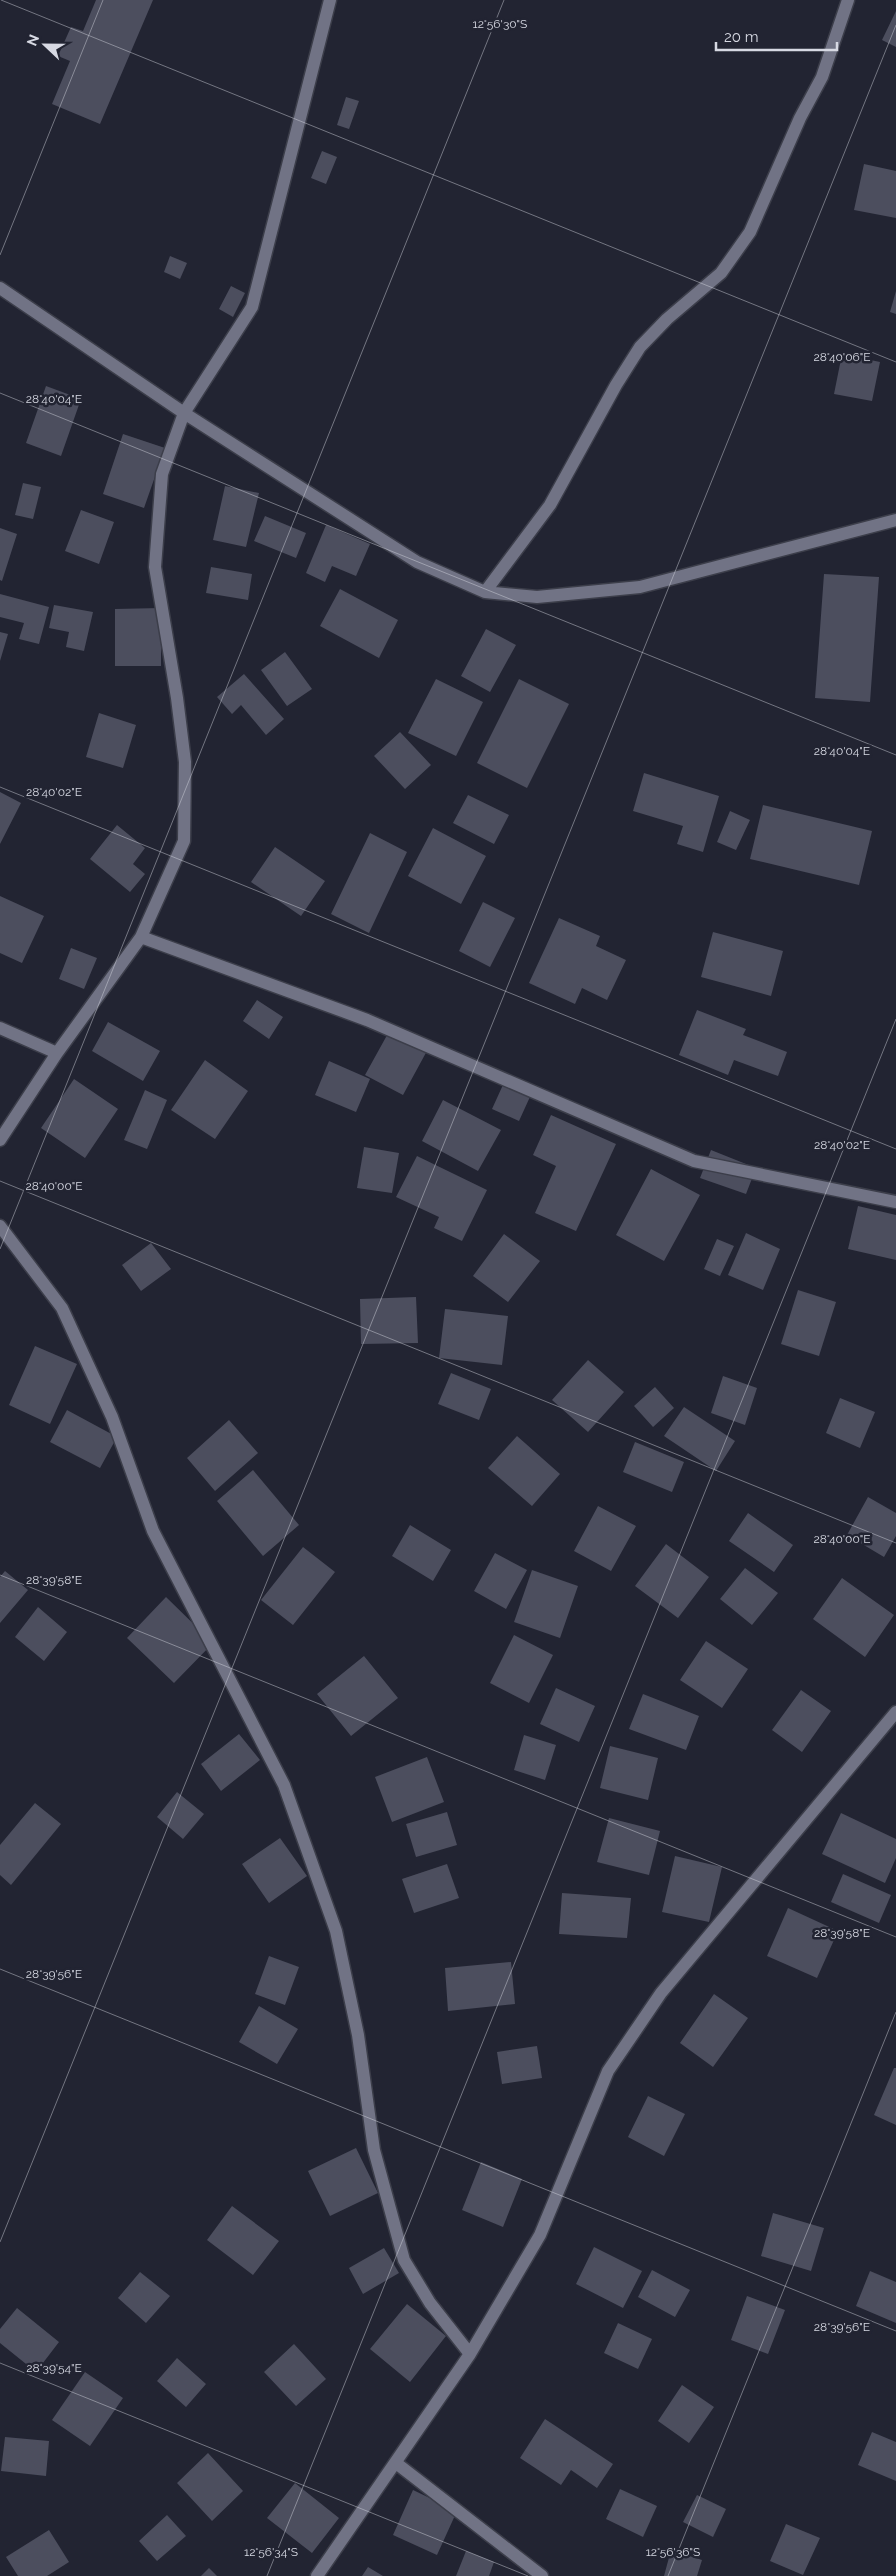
<svg xmlns="http://www.w3.org/2000/svg" width="896" height="2576" viewBox="0 0 896 2576" font-family="Raleway,sans-serif">
<style>
.building{fill:#4c4e5e}
.lines{fill:none;stroke-linecap:round;stroke-linejoin:round}
.street-casing{stroke:#3c3e4a;stroke-width:15}
.street{stroke:#717385;stroke-width:12}
.ticks{fill:none;stroke:#d7d9e3;stroke-width:1;stroke-opacity:0.45}
.ticks-label{font-size:12px;text-anchor:middle;fill:#d7d9e3;stroke:#222432;stroke-width:5;stroke-linejoin:round;paint-order:stroke}
</style>
<rect width="100%" height="100%" fill="#222432"/>
<path class="building" d="M96,0H153L100,124L52,104L70,61L58,56L71,27L83,31Z
M896,11V47L882,40Z
M346,97L359,101L349,129L337,125Z
M322,151L337,157L326,184L311,178Z
M864,164L896,171V218L854,210Z
M170,256L187,263L180,279L164,272Z
M231,286L245,293L233,317L219,309Z
M896,291V314L890,312Z
M842,354L880,362L872,401L834,394Z
M46,386L81,399L61,456L26,443Z
M123,434L165,448L144,508L103,494Z
M23,483L41,487L33,519L15,515Z
M225,486L259,493L246,547L213,540Z
M81,510L114,522L99,564L65,551Z
M265,516L306,533L296,558L254,541Z
M326,525L370,544L356,576L332,566L325,582L306,573Z
M0,528L17,534L2,581L0,580Z
M211,567L252,574L248,600L206,593Z
M824,574L879,577L870,702L815,698Z
M340,589L398,620L379,658L320,626Z
M0,594L49,607L39,644L19,639L24,623L0,617Z
M54,605L93,612L84,651L66,647L69,632L49,628Z
M161,608V666H115V609Z
M486,629L516,645L490,692L461,676Z
M0,632L8,634L0,661Z
M285,652L312,689L287,706L261,670Z
M244,674L284,719L266,735L241,705L232,714L217,697Z
M436,679L483,702L456,756L408,733Z
M519,679L569,704L527,788L477,763Z
M99,713L136,725L123,768L86,757Z
M400,732L431,765L405,789L374,756Z
M644,773L719,796L703,852L677,844L683,826L633,811Z
M0,792L21,803L0,844Z
M468,795L509,815L494,844L453,823Z
M763,805L872,831L859,885L750,859Z
M730,811L750,820L736,850L717,842Z
M117,825L145,848L133,864L145,874L130,892L90,859Z
M433,828L486,856L461,904L408,876Z
M370,833L407,852L369,933L331,914Z
M275,847L325,881L301,916L251,882Z
M0,896L44,916L22,963L0,953Z
M483,902L515,918L490,967L459,951Z
M559,918L600,936L596,946L626,960L607,1000L582,988L575,1004L529,983Z
M713,932L783,951L771,996L701,977Z
M71,948L97,958L84,989L59,979Z
M257,1000L283,1017L269,1039L243,1021Z
M697,1010L746,1029L743,1035L787,1052L778,1076L734,1060L728,1075L679,1055Z
M108,1022L160,1051L143,1081L92,1051Z
M391,1028L428,1049L403,1095L365,1075Z
M205,1060L248,1091L215,1139L171,1110Z
M329,1061L370,1079L356,1112L315,1095Z
M507,1076L534,1088L519,1121L492,1109Z
M74,1079L118,1109L85,1158L41,1128Z
M145,1090L167,1100L147,1149L124,1140Z
M443,1100L501,1130L478,1171L422,1141Z
M551,1115L616,1144L576,1231L535,1213L556,1166L533,1155Z
M364,1147L399,1153L392,1193L357,1188Z
M711,1150L756,1168L746,1194L700,1178Z
M417,1156L487,1190L462,1241L434,1228L439,1217L396,1197Z
M651,1169L700,1195L664,1261L616,1235Z
M858,1206L896,1215V1260L848,1249Z
M746,1233L780,1249L763,1290L728,1275Z
M504,1234L540,1261L508,1302L473,1276Z
M717,1239L734,1246L720,1276L704,1269Z
M151,1243L171,1269L141,1291L122,1265Z
M798,1290L836,1302L819,1356L781,1344Z
M416,1297L418,1343L361,1344L360,1299Z
M445,1309L508,1316L502,1365L439,1358Z
M35,1346L77,1364L50,1424L9,1405Z
M588,1360L624,1392L588,1432L552,1400Z
M451,1373L491,1389L479,1420L438,1404Z
M723,1376L757,1388L745,1425L711,1413Z
M655,1387L674,1408L653,1427L634,1406Z
M840,1398L875,1412L860,1448L826,1433Z
M684,1407L735,1441L716,1471L664,1436Z
M67,1410L117,1437L100,1468L50,1442Z
M229,1420L258,1453L215,1491L187,1458Z
M517,1436L560,1474L532,1506L488,1468Z
M635,1442L684,1462L672,1492L623,1472Z
M253,1470L299,1525L263,1556L217,1501Z
M868,1497L896,1513V1536L884,1557L847,1535Z
M598,1506L636,1526L611,1571L574,1551Z
M748,1513L793,1545L774,1572L729,1541Z
M410,1525L451,1550L433,1581L392,1556Z
M666,1544L709,1577L678,1618L635,1586Z
M303,1547L335,1572L293,1625L261,1600Z
M495,1553L527,1570L506,1609L474,1591Z
M745,1568L778,1593L752,1625L720,1599Z
M532,1570L578,1586L560,1638L514,1622Z
M5,1571L28,1590L0,1623V1577Z
M842,1578L894,1615L865,1657L813,1619Z
M166,1597L213,1643L174,1683L127,1638Z
M38,1607L67,1632L44,1661L15,1637Z
M514,1635L553,1655L529,1703L490,1683Z
M706,1641L748,1669L722,1708L680,1680Z
M364,1656L398,1698L351,1736L317,1694Z
M556,1688L595,1706L579,1742L540,1724Z
M801,1690L831,1711L802,1752L772,1730Z
M643,1694L699,1716L686,1750L629,1729Z
M239,1734L260,1760L221,1791L201,1764Z
M524,1735L556,1745L545,1780L514,1770Z
M610,1746L658,1758L648,1800L600,1788Z
M427,1757L444,1802L392,1822L375,1777Z
M177,1792L204,1814L183,1839L157,1817Z
M35,1803L61,1824L11,1885L0,1875V1845Z
M447,1812L457,1845L416,1857L406,1824Z
M841,1813L896,1839V1858L885,1883L822,1854Z
M609,1818L660,1831L649,1875L597,1862Z
M280,1838L307,1876L269,1903L242,1864Z
M675,1856L722,1867L709,1922L662,1912Z
M447,1864L459,1898L414,1913L402,1879Z
M843,1874L891,1895L879,1923L831,1902Z
M562,1893L631,1898L627,1938L559,1934Z
M788,1908L838,1931L817,1978L767,1956Z
M269,1956L299,1967L285,2005L255,1994Z
M511,1962L515,2004L448,2011L445,1968Z
M714,1994L748,2018L713,2067L680,2043Z
M259,2006L298,2029L277,2064L239,2042Z
M537,2046L542,2078L502,2084L497,2052Z
M894,2068H896V2125L874,2115Z
M648,2096L685,2114L664,2156L628,2137Z
M356,2148L378,2193L330,2216L308,2171Z
M481,2162L522,2179L503,2227L462,2210Z
M232,2206L279,2241L253,2275L207,2240Z
M773,2213L824,2228L811,2271L761,2256Z
M594,2247L642,2271L623,2308L576,2284Z
M384,2248L399,2273L363,2294L349,2268Z
M652,2270L690,2290L675,2317L638,2297Z
M870,2271L896,2282V2323L856,2306Z
M140,2272L170,2296L146,2323L118,2298Z
M747,2296L785,2310L768,2354L731,2340Z
M407,2304L446,2336L410,2382L370,2349Z
M17,2308L59,2342L36,2372L0,2343V2329Z
M618,2323L652,2339L638,2369L604,2353Z
M294,2344L326,2379L296,2406L264,2372Z
M177,2358L206,2384L186,2407L157,2381Z
M85,2372L123,2398L90,2446L52,2420Z
M682,2385L714,2407L689,2443L658,2421Z
M545,2419L613,2464L597,2488L571,2470L561,2485L520,2458Z
M872,2432L896,2442V2481L858,2465Z
M5,2437L49,2441L46,2476L1,2471Z
M208,2453L243,2491L212,2521L177,2483Z
M295,2483L339,2518L312,2553L267,2518Z
M620,2489L657,2506L643,2537L606,2519Z
M413,2490L457,2511L437,2555L393,2535Z
M697,2495L726,2509L713,2537L683,2522Z
M167,2515L186,2536L157,2561L139,2541Z
M786,2524L820,2538L803,2575L770,2561Z
M49,2530L69,2562L47,2576H18L6,2557Z
M671,2550L702,2560L697,2576H664Z
M466,2551L494,2562L489,2576H456Z
M368,2567L383,2576H362Z
M209,2568L217,2576H201Z"/>
<g class="lines">
<g class="street-casing">
<path id="street" d="M0,288L184,413L417,562L485,592L537,597L640,587L896,520
M485,592L550,505L616,385L640,347L667,319L721,273L750,232L800,118L822,77L848,0
M141,937L367,1020L694,1161L896,1202
M0,1028L57,1053
M0,1140L57,1053L141,937L184,841L185,762L177,698L155,567L162,474L184,413L252,307L330,0
M0,1226L62,1308L112,1417L153,1531L284,1785L336,1931L358,2035L374,2150L404,2260L430,2303L470,2354
M396,2463L542,2576
M317,2576L470,2354L540,2235L608,2071L661,1993L896,1712"/>
</g>
<use href="#street" class="street"/>
</g>
<path class="ticks" d="M1,0L896,362M0,255L103,0M0,393L896,755M0,787L896,1149M0,1181L896,1543M0,1249L504,0M0,1575L896,1937M0,1969L896,2331M0,2242L896,25M0,2363L528,2576M267,2576L896,1019M668,2576L896,2012"/>
<g class="ticks-label">
<text x="500" y="28">12°56'30"S</text>
<text x="842" y="361">28°40'06"E</text>
<text x="54" y="403">28°40'04"E</text>
<text x="842" y="755">28°40'04"E</text>
<text x="54" y="796">28°40'02"E</text>
<text x="842" y="1149">28°40'02"E</text>
<text x="54" y="1190">28°40'00"E</text>
<text x="842" y="1543">28°40'00"E</text>
<text x="54" y="1584">28°39'58"E</text>
<text x="842" y="1937">28°39'58"E</text>
<text x="54" y="1978">28°39'56"E</text>
<text x="842" y="2331">28°39'56"E</text>
<text x="54" y="2372">28°39'54"E</text>
<text x="271" y="2556">12°56'34"S</text>
<text x="673" y="2556">12°56'36"S</text>
</g>
<g transform="translate(45 45) rotate(292)" stroke="#222432" stroke-width="4" paint-order="stroke">
<path d="M0-4L9 19L0 12L-9 19Z" fill="#d7d9e3"/>
<text y="-8" font-size="14" font-weight="bold" text-anchor="middle" fill="#d7d9e3">N</text>
</g>
<path d="M716 42v8h121v-8" fill="none" stroke="#d7d9e3" stroke-width="2.5"/>
<text x="724" y="42" font-size="15" fill="#d7d9e3" stroke="#222432" stroke-width="4" paint-order="stroke">20 m</text>
</svg>
